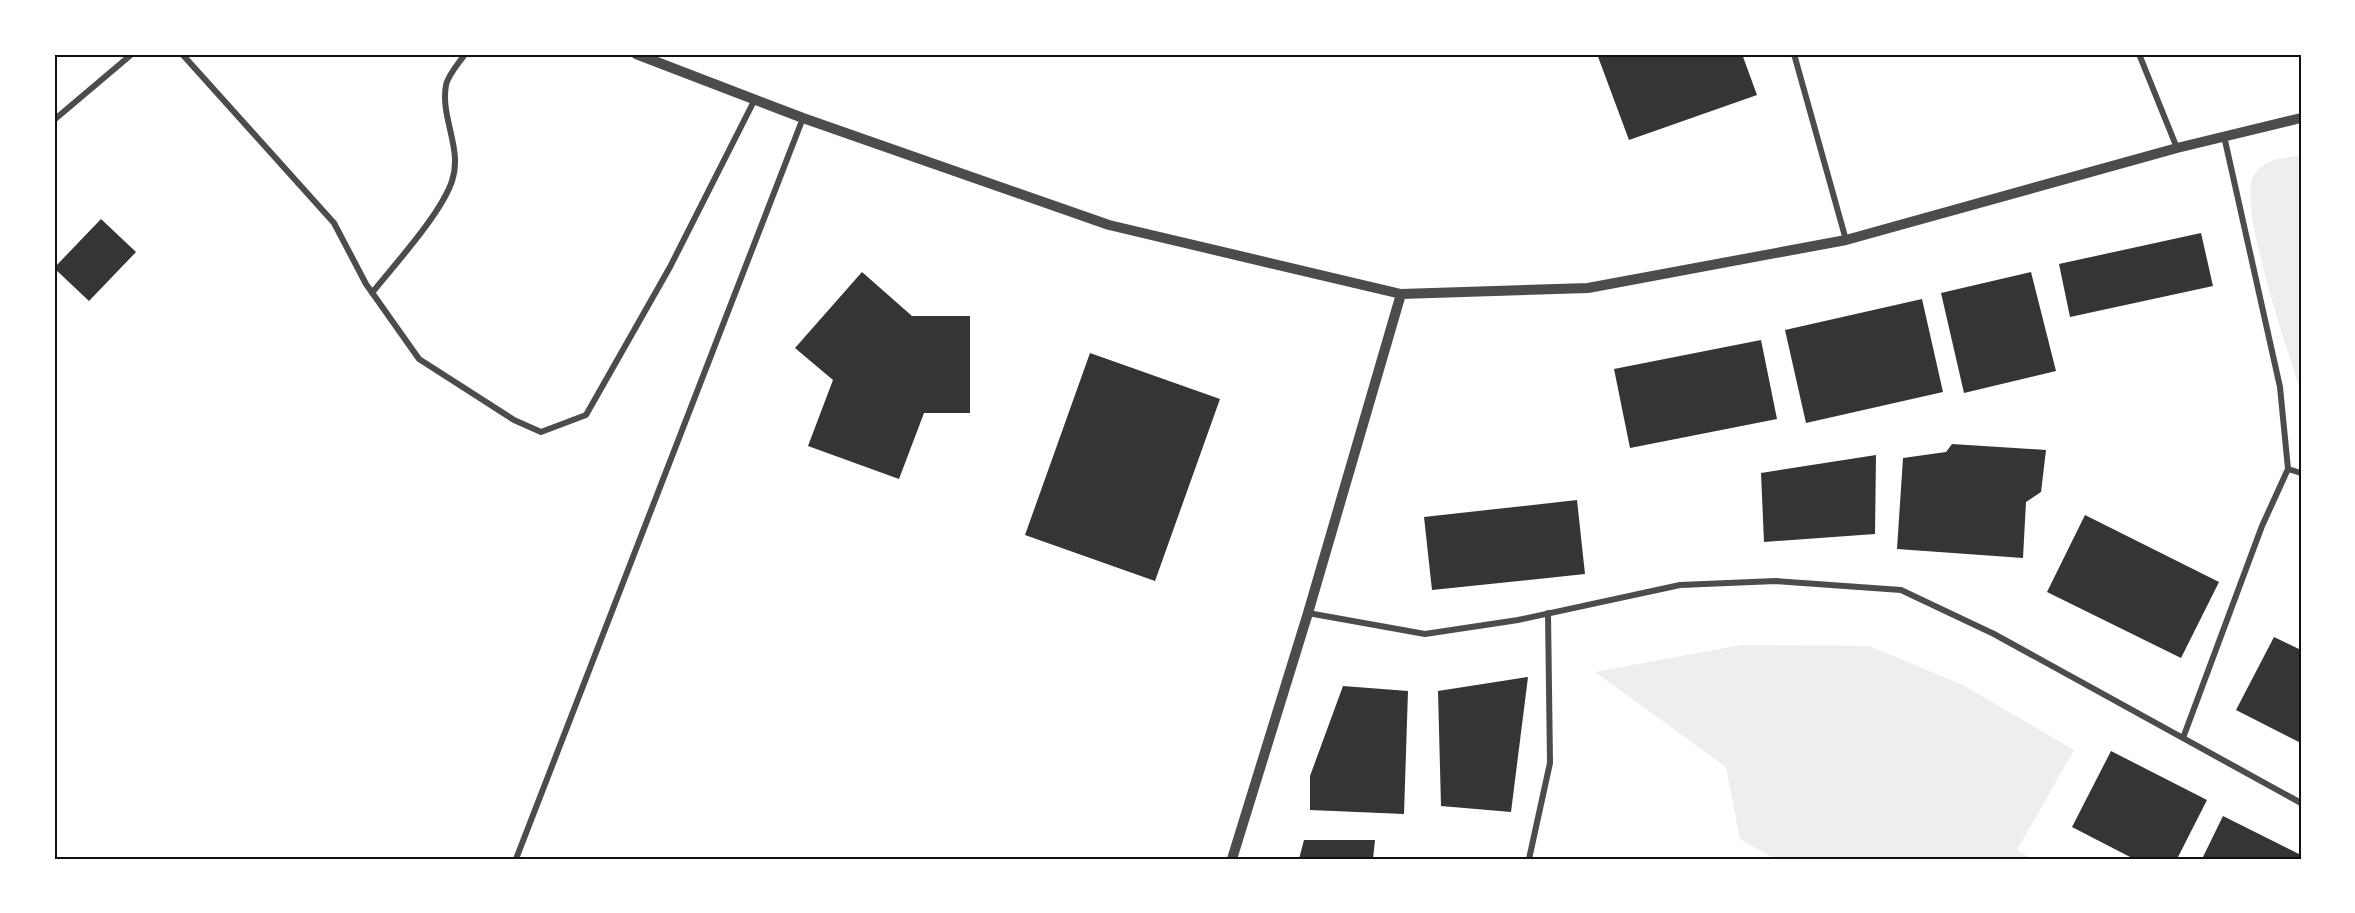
<svg xmlns="http://www.w3.org/2000/svg" width="2355" height="913" viewBox="0 0 2355 913" font-family="Karla,sans-serif">
<style>
.green{fill:#eee}
.building{fill:#353535}
.lines{fill:none;stroke-linecap:round;stroke-linejoin:round}
.minor{stroke:#4c4c4c;stroke-width:6}
.tertiary{stroke:#4c4c4c;stroke-width:10}
.neatline{fill:none;stroke:#111;stroke-width:2}
</style>
<rect width="100%" height="100%" fill="#fff"/>
<path class="green" d="M2301,155V392C2289,356 2238,206 2253,177C2264,158 2282,159 2301,155Z
M1741,645L1869,646L1963,685L2074,750L2017,850L2032,859H1775L1740,839L1726,767L1595,672Z"/>
<path class="building" d="M1597,54H1742L1757,95L1629,140Z
M101,219L136,252L89,301L54,268Z
M2201,233L2213,286L2070,317L2059,264Z
M862,272L912,316H970V413H924L899,479L808,446L833,380L795,348Z
M2031,272L2056,371L1964,393L1941,293Z
M1922,299L1943,392L1806,423L1785,330Z
M1761,340L1777,419L1630,448L1614,369Z
M1090,353L1220,399L1155,581L1025,535Z
M1952,444L2046,450L2041,492L2026,502L2023,558L1897,549L1903,458L1946,452Z
M1876,455L1875,534L1764,542L1761,473Z
M1577,500L1585,574L1432,590L1424,517Z
M2085,515L2219,582L2181,658L2047,592Z
M2274,637L2301,650V743L2236,710Z
M1528,677L1511,812L1441,806L1438,691Z
M1343,686L1408,691L1404,814L1310,810V776Z
M2111,751L2207,800L2177,859H2134L2072,827Z
M2223,816L2301,855V859H2202Z
M1304,840H1375L1373,859H1299Z"/>
<g class="lines">
<path class="minor" d="M182,54L334,223L366,284L419,359L514,420L541,432L586,415L670,267L755,99
M1794,54L1846,240
M2139,54L2177,148
M54,120L132,54
M372,293C395,264 441,214 452,181C463,148 440,118 446,85C448,75 459,63 465,54
M2288,469L2301,473
M1308,613L1425,634L1518,620L1680,585L1776,581L1901,590L1994,634L2301,803
M2183,738L2262,526L2288,469L2280,387L2224,136
M516,859L803,118
M1529,859L1550,763L1548,613"/>
<path class="tertiary" d="M636,54L803,118L1109,225L1401,294L1588,288L1846,240L2177,148L2301,118
M1232,859L1308,613L1401,294"/>
</g>
<rect width="2355" height="913" fill="none" stroke="#ffffff" stroke-width="111"/>
<rect x="56" y="56" width="2244" height="802" class="neatline"/>
</svg>
